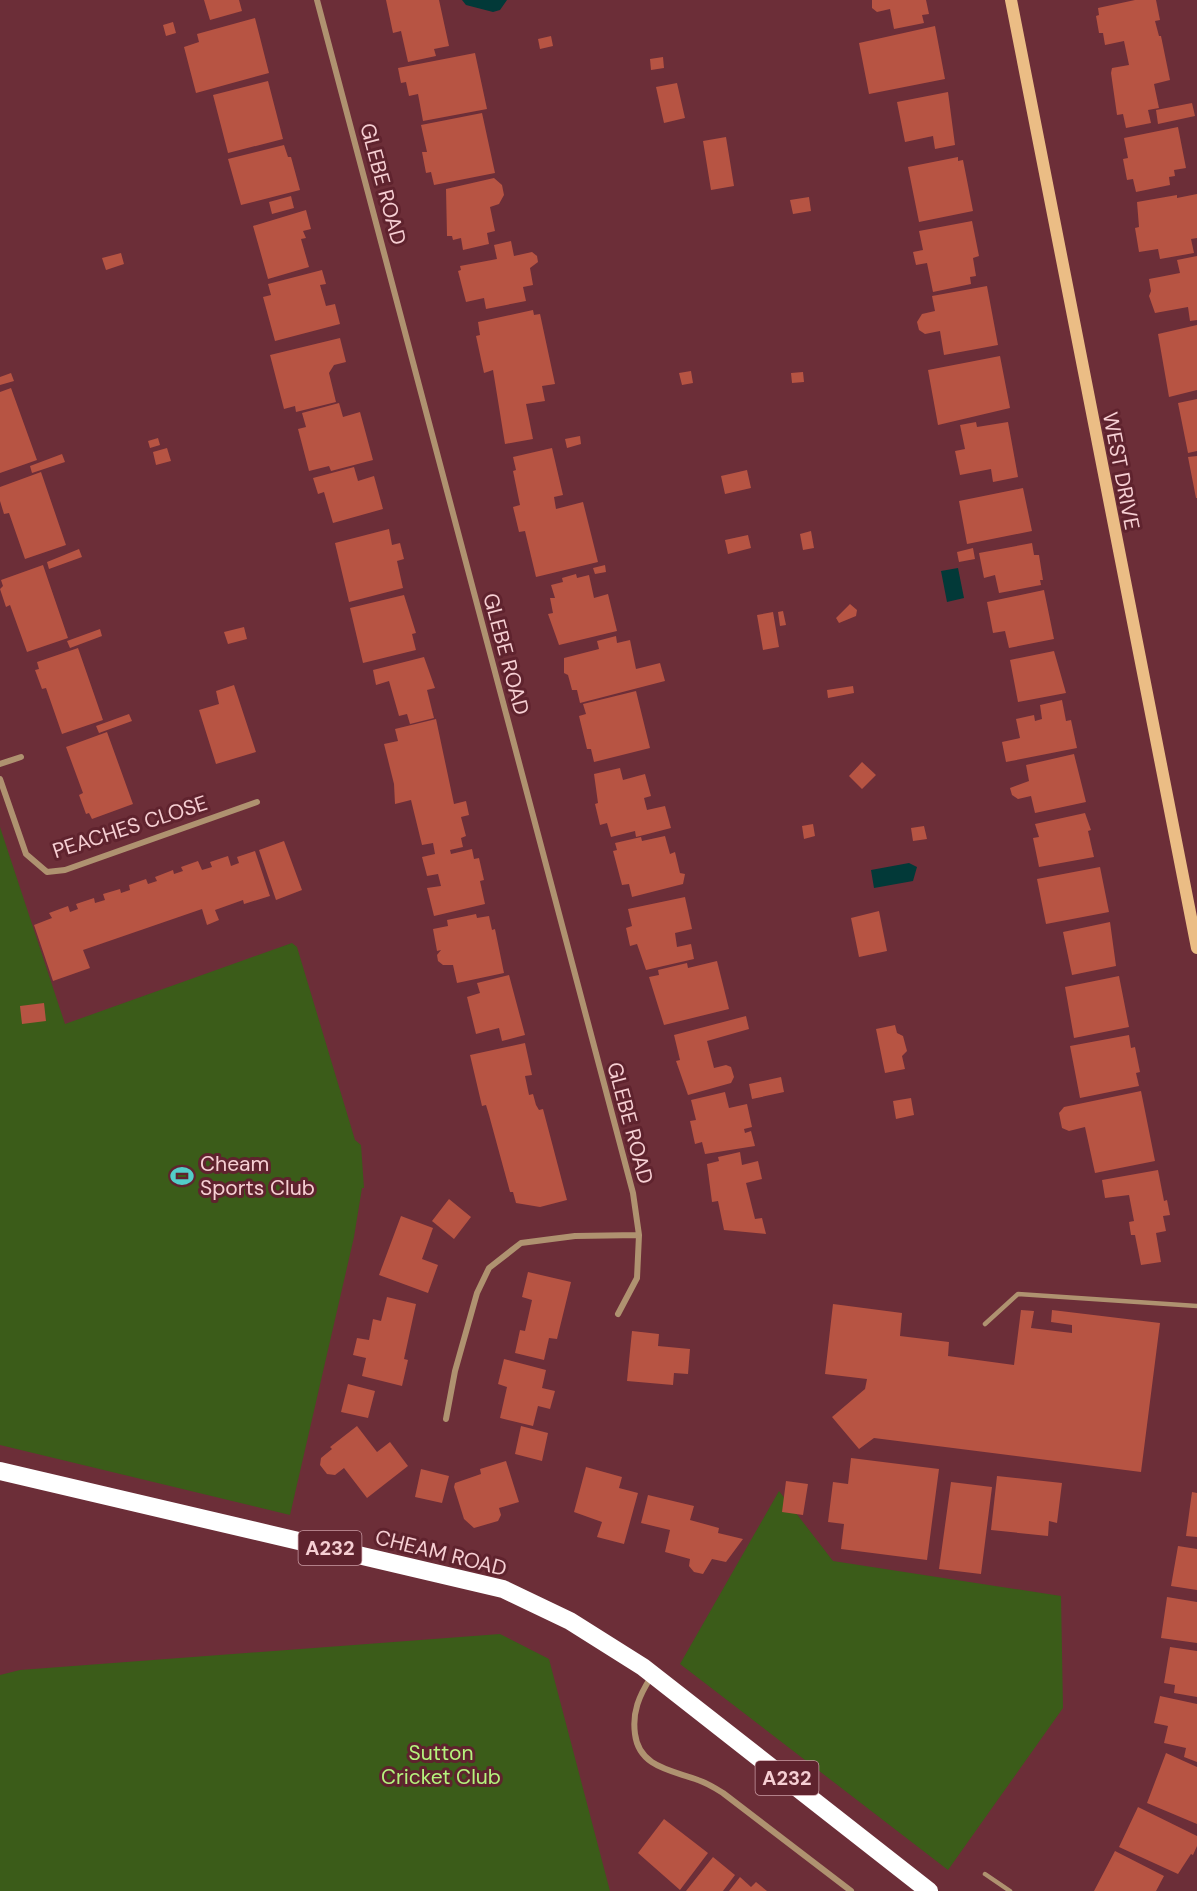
<svg xmlns="http://www.w3.org/2000/svg" width="1197" height="1891" viewBox="0 0 1197 1891" font-family="'DM Sans',sans-serif">
<style>
.green{fill:#3b5c19}
.water{fill:#023938}
.building{fill:#b75443}
.lines{fill:none;stroke-linecap:round;stroke-linejoin:round}
.lane{stroke:#af9270;stroke-width:4.5}
.street{stroke:#af9270;stroke-width:6}
.secondary{stroke:#ebbd85;stroke-width:12}
.highway{stroke:#fff;stroke-width:18}
.labels{text-anchor:middle;dominant-baseline:central;stroke-width:6;stroke-linejoin:round;paint-order:stroke}
.shield{fill:#5f232e;stroke:#c99ba2;stroke-width:1.5}
.shield-label{font-size:20px;font-weight:bold;fill:#f6cfd3}
.street-label{font-size:21px;fill:#f6cfd3;stroke:#5f232e}
.poi-label{font-size:21px;fill:#f6cfd3;stroke:#5f232e;text-anchor:start}
.park-label{font-size:21px;fill:#b5f37d;stroke:#5f232e}
</style>
<rect width="100%" height="100%" fill="#6c2e38"/>
<path class="green" d="M0,827L65,1024L292,943L297,947L355,1140L361,1145L364,1188H362L354,1237L290,1515L0,1445Z
M779,1491L833,1561L1061,1596L1063,1708L948,1870L680,1664Z
M500,1634L549,1659L610,1891H0V1675L20,1670Z"/>
<path class="water" d="M462,0H507L500,10L493,12L466,5Z
M958,568L964,598L947,602L941,571Z
M909,863L917,867L913,881L874,888L871,870Z"/>
<path class="building" d="M204,0H239L242,11L210,20Z
M386,0H439L449,46L434,49L436,56L408,62L401,31L393,33Z
M872,0H926L929,14L922,15L924,23L894,29L890,9L877,12L872,8Z
M1135,0H1156L1160,20L1155,21L1159,36H1161L1170,80L1154,84L1159,108L1148,110L1151,123L1126,128L1123,114L1117,115L1111,73L1112,68L1129,65L1124,41L1105,45L1103,33H1099L1096,16L1099,15L1098,8Z
M255,18L269,73L196,93L184,47L199,42L197,34Z
M173,22L176,33L166,36L163,25Z
M935,26L945,79L869,94L859,43Z
M551,36L553,46L540,49L538,39Z
M475,53L487,109L423,121L418,94L409,96L406,82L401,83L398,68Z
M663,57L664,68L651,70L650,59Z
M268,81L283,139L228,153L213,95Z
M677,83L685,118L664,123L656,87Z
M948,92L955,145L935,149L933,136L905,142L897,102Z
M1192,103L1195,116L1158,124L1156,110Z
M482,113L495,173L434,185L431,172L426,173L422,152H427L421,125Z
M1178,127L1186,168L1174,170L1175,176L1169,177L1170,185L1136,192L1133,179L1127,180L1123,159L1128,158L1124,138Z
M726,137L734,186L711,190L703,141Z
M284,145L288,157H291L300,190L241,205L228,159Z
M958,157V161L963,160L973,211L919,222L908,167Z
M494,178L502,185L504,195L499,204L490,207L495,231L487,233L489,244L463,250L461,238L453,240L452,236H447L446,189Z
M1197,194V238L1191,239L1194,253L1160,259L1158,249L1139,252L1135,228L1139,227L1137,202L1177,195V198Z
M291,196L294,208L272,214L269,202Z
M809,197L811,211L793,214L790,200Z
M306,210L311,229L303,231L306,238L301,239L309,267L268,279L253,226Z
M972,221L979,256L973,258L976,276L970,277L971,284L933,292L927,263L916,265L913,252L923,250L919,231Z
M511,241L514,256L532,252L537,256L538,262L530,268L533,285L523,287L526,301L486,309L484,298L466,302L458,271L461,270L460,266L497,259L494,245Z
M121,253L124,264L106,270L102,258Z
M1197,256V320L1190,321L1188,307L1155,313L1149,296L1151,291L1149,279L1180,273L1177,260Z
M322,270L326,284L320,285L326,306L335,304L340,324L275,341L263,297L271,295L268,284Z
M987,286L998,345L944,355L940,331L925,334L919,330L917,322L922,314L935,311L932,296Z
M533,310L534,315L540,314L555,384L542,386L545,401L526,404L533,439L505,444L493,370L484,373L476,336L480,335L478,322Z
M1197,325V390L1169,397L1158,334Z
M340,338L346,362L334,365L329,373L336,402L296,412L295,406L284,409L270,355Z
M1000,356L1010,408L938,425L928,370Z
M691,371L693,383L682,385L679,373Z
M803,372L804,382L792,383L791,373Z
M11,373L14,381L0,385V377Z
M11,388L37,460L0,473V392Z
M1197,399V451L1188,453L1178,403Z
M339,403L343,417L360,412L373,460L331,471L329,466L309,471L298,429L306,427L302,413Z
M976,422L977,427L1008,422L1018,477L993,482L991,469L960,475L955,451L965,449L960,425Z
M580,436L581,444L567,448L565,439Z
M158,438L160,445L150,448L148,441Z
M167,448L171,461L156,465L153,452Z
M552,448L563,495L554,497L556,509L583,502L598,562L536,577L525,531L519,532L513,507L520,505L513,471L516,470L513,457Z
M62,454L65,462L32,473L30,466Z
M1197,456V498H1196L1188,457Z
M354,467L358,481L374,476L383,509L333,523L324,492L318,494L313,478Z
M747,470L751,488L725,494L721,476Z
M41,472L66,545L25,559L9,513L4,514L0,501V487Z
M1023,488L1032,531L967,544L959,501Z
M389,529L392,545L400,543L404,559L397,561L403,588L349,602L335,543Z
M811,531L814,548L803,550L800,534Z
M748,535L751,548L728,554L725,540Z
M1032,543L1034,555H1039L1043,580H1040L1041,585L999,593L995,575L984,578L979,553Z
M973,548L975,559L959,562L957,552Z
M79,549L82,557L49,569L47,562Z
M43,565L68,638L27,652L10,605L6,607L0,589L3,586L1,580Z
M605,565L606,572L595,574L593,568Z
M576,574L577,578L589,575L594,598L608,594L617,631L559,645L548,614L553,613L550,598H555L551,585L563,582L562,578Z
M1044,590L1054,639L1009,648L1005,631L993,633L987,602Z
M404,595L416,633L412,634L416,650L363,663L350,608Z
M850,604L857,610L856,616L839,623L836,618Z
M783,611L786,625L780,626L778,612Z
M773,612L779,647L763,650L757,615Z
M244,627L247,639L228,644L224,632Z
M100,629L102,636L70,648L67,641Z
M616,636L617,643L630,640L636,669L660,663L665,681L580,703L577,690H572L568,675L564,673V658L599,649L597,641Z
M78,648L103,720L62,734L46,688L42,689L35,670L39,669L37,662Z
M1054,651L1066,693L1018,702L1010,660Z
M424,657L435,688L427,690L434,718L410,724L407,714L399,716L389,681L376,685L373,670Z
M234,685L256,752L216,764L199,710L219,704L216,691Z
M853,686L854,693L828,698L827,690Z
M636,691L650,748L594,762L591,749H587L579,716L586,714L583,704Z
M1062,700L1066,721L1071,720L1077,748L1006,762L1002,742L1020,738L1016,719L1034,715L1035,721L1042,719L1040,705Z
M129,714L132,721L99,733L96,726Z
M436,719L454,804L466,801L469,815L461,817L466,836L461,838L463,847L450,850L451,854L472,849L474,859L479,858L484,880L480,881L485,904L434,916L427,888L441,886L438,874L427,876L422,857L435,854L433,843L422,845L411,800L395,804L394,784L384,744L398,741L395,729Z
M107,732L133,804L92,819L89,813L86,814L79,795L83,793L66,747Z
M1074,754L1086,802L1035,813L1031,796L1018,799L1012,795L1010,788L1029,781L1026,765Z
M862,762L876,775L862,789L849,776Z
M620,768L623,780L645,774L651,796L644,798L647,810L665,806L671,828L636,837L635,831L611,837L607,823L600,825L595,804L598,803L594,774Z
M1085,813L1091,830L1088,831L1094,857L1039,867L1033,838L1039,837L1035,824Z
M813,824L815,836L804,839L802,826Z
M924,826L927,839L913,841L911,828Z
M665,836L670,854L675,852L680,873L685,874L683,884L632,897L629,884L622,885L613,851L617,850L615,843L641,837L642,841Z
M284,841L302,890L276,900L259,850Z
M255,851L270,896L244,904L243,900L215,910L219,920L207,925L202,909L83,950L90,968L53,981L34,925L52,918L49,913L68,906L70,912L78,909L76,904L94,898L95,903L105,900L103,894L120,889L121,893L130,890L129,885L146,879L148,884L157,881L155,877L173,870L174,874L183,871L181,867L198,861L202,870L212,867L210,862L228,856L231,866L239,863L237,857Z
M1100,867L1109,912L1046,924L1037,879Z
M685,897L692,929L675,933L677,947L691,944L694,959L646,970L637,944L630,946L626,928L632,926L628,909Z
M879,911L887,951L859,957L851,918Z
M476,914L477,918L489,916L492,930L495,929L504,973L457,983L453,965H443L438,961L437,955L441,950L437,951L433,929L448,926L447,920Z
M1110,922L1116,966L1072,975L1063,932Z
M717,961L729,1009L664,1025L649,977L659,975L658,970L687,963L688,968Z
M509,975L525,1035L502,1041L499,1028L476,1034L467,997L480,993L477,983Z
M1119,976L1129,1027L1074,1038L1065,987Z
M44,1003L46,1021L22,1024L20,1006Z
M746,1016L749,1029L707,1041L714,1068L726,1065L731,1067L734,1077L731,1083L688,1095L676,1061L680,1060L674,1035Z
M895,1025L897,1033L903,1036L907,1051L902,1056L905,1069L885,1073L876,1029Z
M1129,1035L1131,1048L1135,1047L1140,1072L1136,1073L1139,1086L1080,1098L1070,1046Z
M525,1043L532,1075L525,1076L529,1095L533,1094L536,1105L539,1110L543,1109L567,1200L540,1207L516,1203L513,1192H510L489,1115L486,1105L482,1106L470,1055Z
M781,1077L784,1092L752,1099L749,1084Z
M1141,1091L1155,1161L1095,1173L1085,1127L1069,1131L1062,1128L1059,1113L1064,1107Z
M725,1092L729,1108L747,1104L752,1127L744,1129L745,1133L751,1131L755,1146L705,1154L702,1142L695,1144L690,1121L696,1120L691,1100Z
M911,1098L914,1115L896,1119L893,1101Z
M740,1152L742,1165L758,1161L762,1179L746,1183L755,1219L762,1218L766,1234L724,1230L718,1201L712,1202L707,1164L719,1161L718,1157Z
M1158,1170L1164,1201L1167,1200L1170,1215L1163,1216L1166,1231L1156,1233L1161,1262L1141,1265L1135,1235H1131L1129,1222L1134,1221L1129,1195L1105,1198L1102,1180Z
M449,1199L471,1217L454,1239L432,1221Z
M401,1216L433,1228L422,1259L438,1265L428,1293L379,1275Z
M528,1272L571,1282L557,1339L549,1338L544,1360L515,1353L520,1330L525,1331L532,1300L522,1297Z
M387,1297L416,1304L404,1359L408,1360L402,1386L362,1376L366,1358L353,1355L357,1338L369,1340L373,1319L381,1321Z
M833,1304L902,1313L900,1336L949,1342L948,1356L1014,1365L1021,1310L1034,1311L1031,1328L1072,1333V1325L1051,1322L1052,1310L1160,1323L1141,1472L874,1438L859,1449L832,1417L865,1389L867,1379L825,1374Z
M632,1331L659,1334L658,1346L690,1349L688,1374L674,1373L673,1385L627,1381Z
M504,1359L546,1370L542,1388L555,1391L550,1409L538,1406L533,1426L500,1418L507,1387L498,1384Z
M348,1384L375,1391L368,1418L341,1412Z
M357,1426L377,1452L390,1442L408,1466L367,1498L344,1468L335,1475L327,1474L320,1465L321,1458L332,1449L330,1447Z
M521,1426L548,1433L542,1461L515,1454Z
M851,1458L939,1469L927,1560L841,1549L844,1524L828,1522L833,1482L848,1484Z
M506,1461L519,1502L499,1508L501,1515L498,1521L474,1528L464,1519L454,1487L455,1483L481,1474L480,1469Z
M586,1467L622,1477L619,1488L638,1493L624,1544L597,1537L602,1522L574,1512Z
M421,1469L449,1476L442,1503L415,1497Z
M997,1476L1062,1483L1057,1523L1049,1521L1048,1536L991,1530Z
M786,1481L808,1484L803,1515L782,1512Z
M951,1482L992,1487L981,1574L939,1569Z
M1192,1492L1197,1493V1537L1186,1536Z
M648,1495L694,1506L690,1520L719,1528L718,1533L743,1539L726,1562L712,1559L703,1574L694,1572L689,1566L690,1559L665,1552L670,1530L641,1523Z
M1178,1546L1197,1549V1590L1171,1586Z
M1167,1597L1197,1602V1643L1161,1638Z
M1170,1647L1197,1651V1697L1174,1693L1175,1685L1164,1683Z
M1160,1696L1197,1704V1762L1184,1757L1186,1748L1164,1743L1168,1726L1154,1723Z
M1166,1753L1197,1767V1824L1147,1803Z
M1138,1807L1197,1836V1846L1193,1855L1191,1854L1178,1874L1119,1847Z
M664,1819L708,1853L680,1890L638,1853Z
M1115,1851L1164,1876L1156,1891H1094Z
M713,1857L735,1875L723,1891H686Z
M740,1877L751,1887L756,1882L767,1891H729Z"/>
<g class="lines">
<path class="lane" d="M985,1324L1018,1294L1197,1306
M985,1874L1010,1891"/>
<path class="street" d="M317,0L633,1193L639,1235L637,1278L618,1314
M0,764L21,757
M0,779L26,854L47,872L65,870L257,802
M446,1419L455,1371L477,1293L489,1268L521,1243L575,1236L639,1235
M651,1677C639,1696 632,1712 635,1734C639,1767 671,1770 698,1780C707,1783 715,1788 723,1793L851,1891"/>
<path class="secondary" d="M1011,0L1197,948"/>
<path class="highway" d="M0,1471L503,1589L570,1621L643,1667L929,1891"/>
</g>
<defs>
<g id="stadium-bare" transform="scale(1.8)"><path d="M0-5a6.5 5 0 1 0 0 10a6.5 5 0 1 0 0-10ZM-3.5-1.8h7v3.6h-7Z" fill="#53cdc9" stroke="#5f232e" stroke-width="2.5" paint-order="stroke"/></g>
</defs>
<g fill-rule="evenodd">
<use href="#stadium-bare" x="182" y="1176"/>
</g>
<g class="labels">
<g class="shield">
<rect x="298.5" y="1531" width="63" height="34" rx="4.5"/>
<rect x="755.5" y="1761" width="63" height="34" rx="4.5"/>
</g>
<g class="shield-label">
<text x="330" y="1548">A232</text>
<text x="787" y="1778">A232</text>
</g>
<g class="street-label">
<text transform="translate(383 184) rotate(75)">GLEBE ROAD</text>
<text transform="translate(1121 471) rotate(79)">WEST DRIVE</text>
<text transform="translate(506 654) rotate(75)">GLEBE ROAD</text>
<text transform="translate(130 827) rotate(-18)">PEACHES CLOSE</text>
<text transform="translate(630 1123) rotate(75)">GLEBE ROAD</text>
<text transform="translate(441 1553) rotate(14)">CHEAM ROAD</text>
</g>
<g class="poi-label">
<text x="200" y="1164">Cheam<tspan x="200" dy="24">Sports Club</tspan></text>
</g>
<g class="park-label">
<text x="441" y="1753">Sutton<tspan x="441" dy="24">Cricket Club</tspan></text>
</g>
</g>
</svg>
